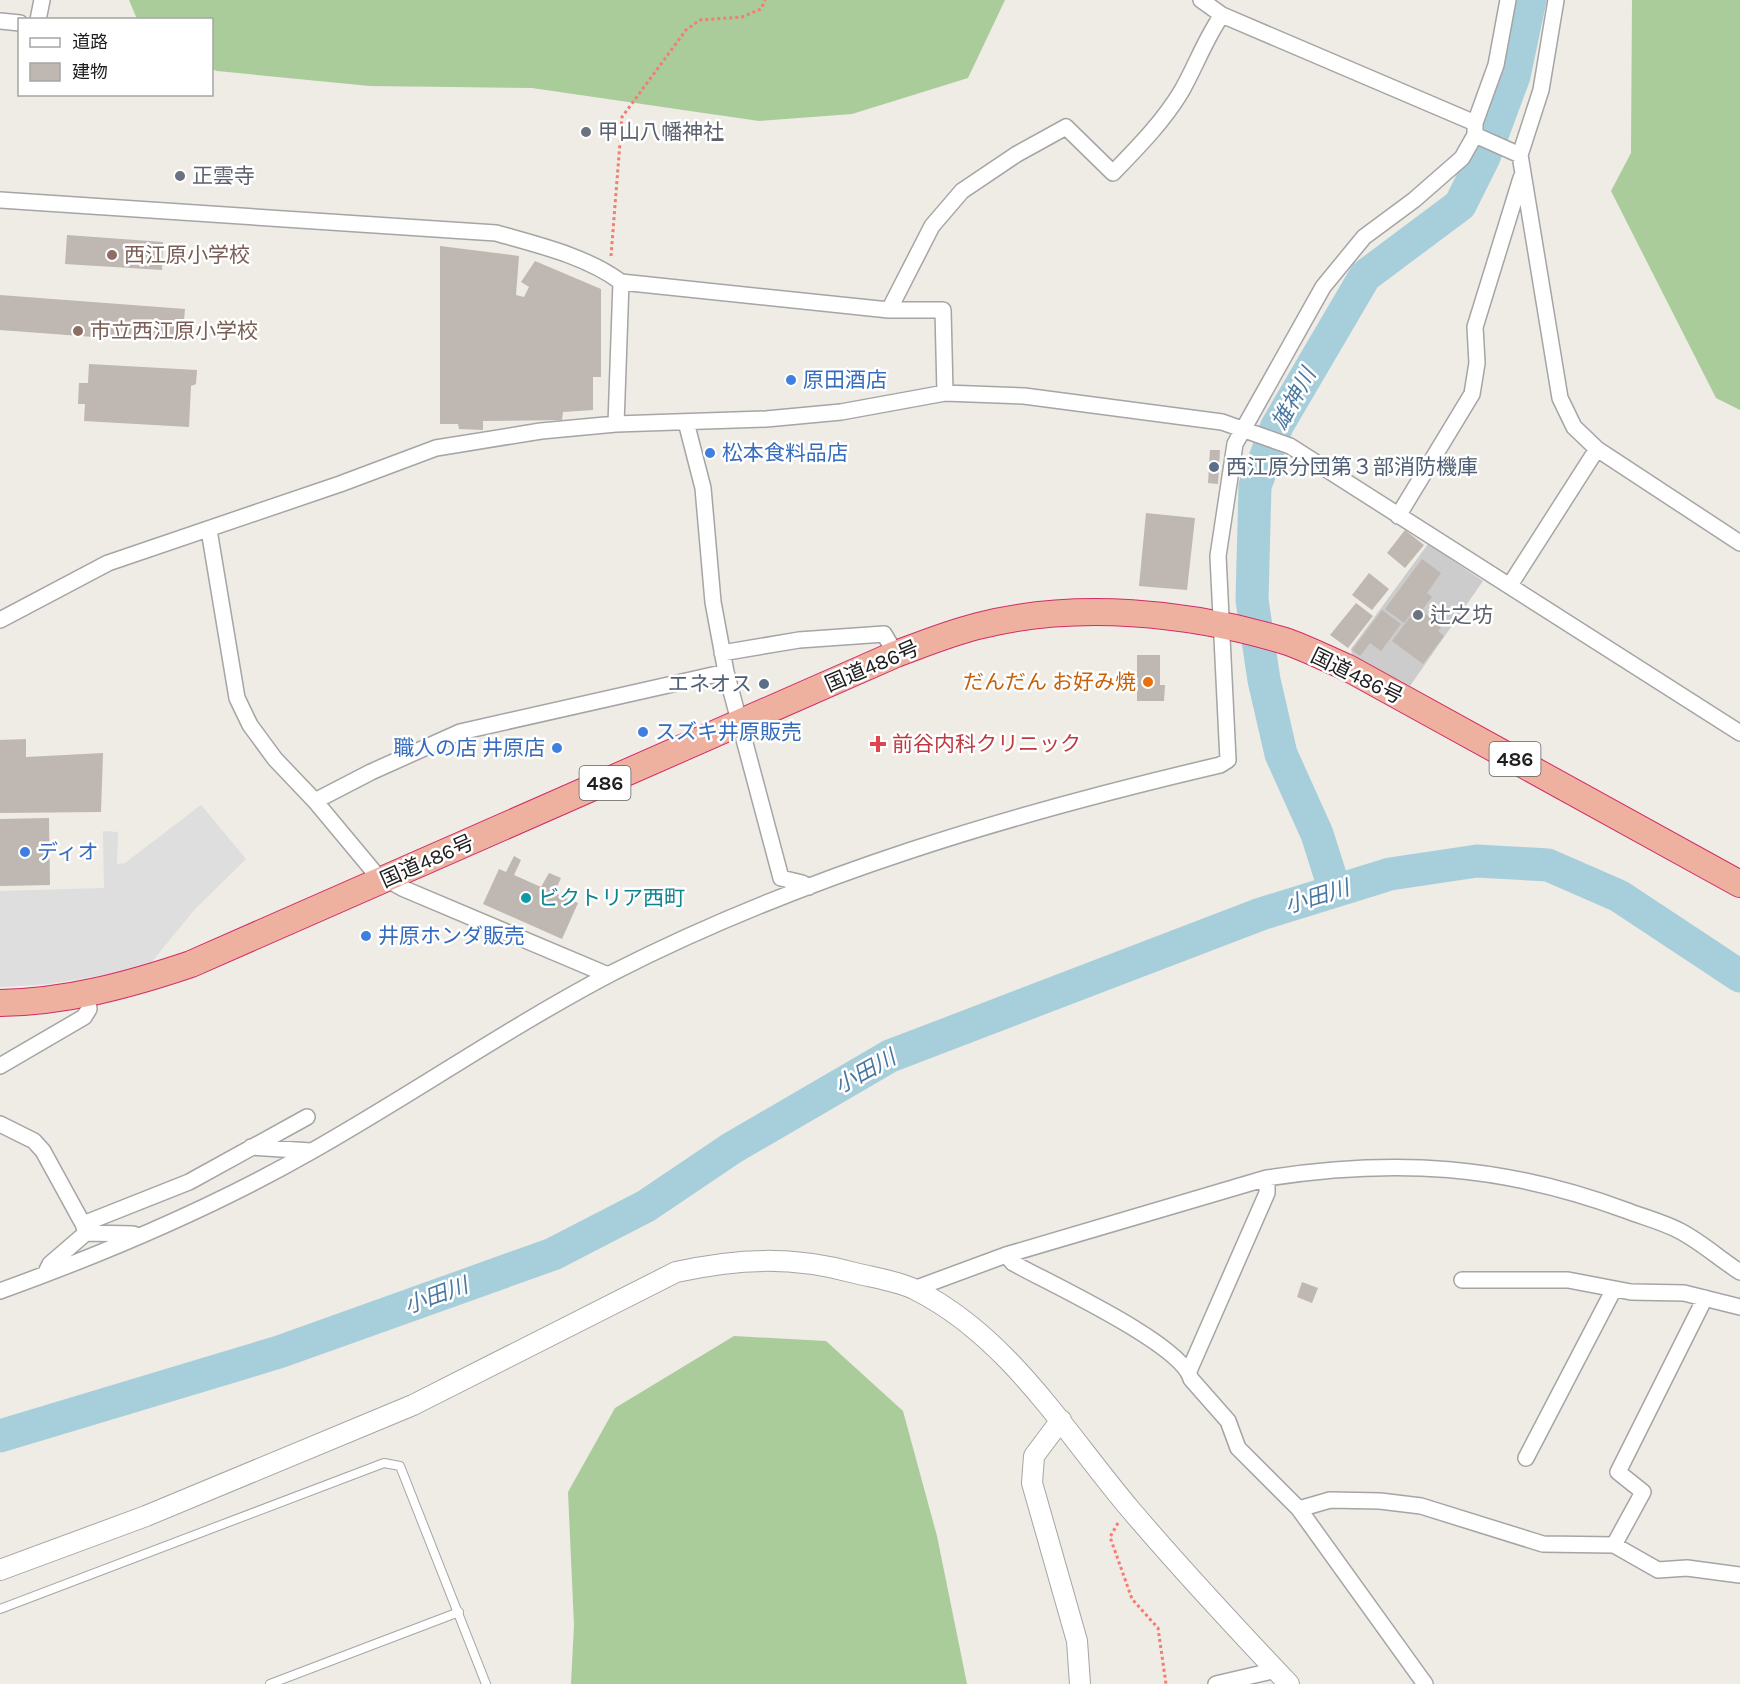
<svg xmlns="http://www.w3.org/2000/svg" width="1740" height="1684" viewBox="0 0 1740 1684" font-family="Karla,'Noto Sans JP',sans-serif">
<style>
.religious{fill:#ccc}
.forest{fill:#aacc9b}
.parking{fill:#dedede}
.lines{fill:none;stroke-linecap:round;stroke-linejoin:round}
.river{stroke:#a7cfdb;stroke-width:33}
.building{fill:#bfb7b1}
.service-casing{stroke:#a5a5a5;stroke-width:10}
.minor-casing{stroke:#a5a5a5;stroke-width:18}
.tertiary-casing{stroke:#a5a5a5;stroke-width:22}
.trunk-casing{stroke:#d32b66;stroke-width:28}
.path{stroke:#f47d71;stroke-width:3;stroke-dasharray:3 3;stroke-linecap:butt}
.service{stroke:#fff;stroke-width:8}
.minor{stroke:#fff;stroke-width:15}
.tertiary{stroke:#fff;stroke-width:20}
.trunk{stroke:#eeb1a0;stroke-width:26}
.worship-dot{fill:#6b7280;stroke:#fff;stroke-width:2}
.education-dot{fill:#8d6e63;stroke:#fff;stroke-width:2}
.shop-dot{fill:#3f7fe0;stroke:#fff;stroke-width:2}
.service-dot{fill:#5c6f8a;stroke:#fff;stroke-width:2}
.food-dot{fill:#e8710a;stroke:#fff;stroke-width:2}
.health-dot{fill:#e0444e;stroke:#fff;stroke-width:2}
.culture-dot{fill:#0f9aa8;stroke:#fff;stroke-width:2}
.labels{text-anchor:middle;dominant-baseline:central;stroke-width:5;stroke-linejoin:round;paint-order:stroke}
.shield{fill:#fff;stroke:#626262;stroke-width:1.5}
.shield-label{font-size:20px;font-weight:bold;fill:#1e1e1e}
.worship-label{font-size:21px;fill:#5b616d;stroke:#fff;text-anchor:start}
.education-label{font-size:21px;fill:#785e54;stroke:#fff;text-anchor:start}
.shop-label{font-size:21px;fill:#366cbe;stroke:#fff;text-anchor:start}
.service-label{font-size:21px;fill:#4e5e75;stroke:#fff;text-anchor:start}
.street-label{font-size:21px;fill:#1e1e1e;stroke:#fff}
.food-label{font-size:21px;fill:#c56008;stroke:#fff;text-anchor:end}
.health-label{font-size:21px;fill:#be3a42;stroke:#fff;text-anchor:start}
.culture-label{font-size:21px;fill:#0d838f;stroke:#fff;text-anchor:start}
.water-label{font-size:22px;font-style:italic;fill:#4b78a2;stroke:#fff}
</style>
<rect width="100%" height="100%" fill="#efebe5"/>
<path class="religious" d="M1428,544L1483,581L1410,686L1352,655L1351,649Z"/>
<path class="forest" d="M129,0H1005L968,78L852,114L759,121L532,88L370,86L217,71L212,69V20L137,19Z
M1632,0H1740V410L1716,398L1611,191L1631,153Z
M734,1336L826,1341L903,1411L937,1536L967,1684H571L574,1625L568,1492L615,1408Z"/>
<path class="parking" d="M201,805L246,859L195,909L149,965L117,973L49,984L0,987V891L104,888L103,831L118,832L117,864L125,863Z"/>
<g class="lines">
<path class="river" d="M1335,891L1317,834L1281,754L1264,680L1252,600L1255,486L1277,426L1365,276L1460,205L1484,157L1514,76L1530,0
M0,1436L279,1352L553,1254L646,1206L732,1148L890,1056L1261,914L1390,874L1477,861L1548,865L1619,896L1740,976"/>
</g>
<path class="building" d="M67,235L163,242L162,270L65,264Z
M440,246L519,256L516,295L524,297L529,287L521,282L535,261L601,289V377H593V410L563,412L562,420L483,421V430L459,429L458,424H440Z
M0,295L185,309L184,320H189L188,340L134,336V340L0,330Z
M89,364L197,370L196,384L191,386L189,427L84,421L85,404H78L79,383H88Z
M1210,450H1220L1218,484L1208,483Z
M1146,513L1195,518L1187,590L1139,586Z
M1405,530L1424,545L1405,568L1387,553Z
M1422,559L1441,573L1427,593L1432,597L1422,610L1417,606L1404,623L1385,609Z
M1369,573L1389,589L1372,610L1352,595Z
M1356,603L1373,616L1348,648L1330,635Z
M1382,610L1401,624L1381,651L1370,643L1360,656L1352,650Z
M1413,613L1420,619L1424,613L1442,626L1438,631L1444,636L1423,664L1392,641Z
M1137,655H1160V685H1165L1164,701H1137Z
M26,739V757L103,753L101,812L0,813V740Z
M49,818L50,885L0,886V819Z
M514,856L521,860L514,875L541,887L549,873L561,878L554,893L578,903L562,939L483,904L499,869L506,872Z
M1302,1282L1318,1288L1312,1303L1297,1297Z"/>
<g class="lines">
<g class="service-casing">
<path id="service" d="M0,1609L384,1463L400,1466L486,1684
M270,1684L459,1612"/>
</g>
<g class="minor-casing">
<path id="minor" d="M1201,0L1222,15
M1556,0L1541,90L1520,155L1560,398L1574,427L1597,449L1740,543
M38,20L42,0
M0,21L20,23
M1475,135L1520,155
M0,200L496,233C538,245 586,256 621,282L889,310H943L945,393
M889,310L932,226L962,191L1017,154L1066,127L1113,173C1138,147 1162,123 1181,92C1196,66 1205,39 1222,15L1475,123
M686,422L703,488L713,602L726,672L781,878L802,883L809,887
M616,424L621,282
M1398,516L1472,394L1477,363L1475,327L1521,178
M209,530L237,698L250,725L275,759L315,801L375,873L402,888L608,975
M1510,585L1597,449
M0,620L108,563L340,484L436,448L541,431L616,424L766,419L841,412L945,393L1024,396L1222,422L1290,446L1740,733
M722,653L799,640L884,634L896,654
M315,801L371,772L460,732L726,672
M0,1066L84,1017L89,1009L87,994
M0,1124L34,1141L43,1151L83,1224L189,1182L307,1117
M251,1147L311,1151
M83,1224L86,1233L133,1234L139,1236
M1006,1255L1013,1263C1049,1283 1182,1344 1191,1379L1228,1421L1238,1448L1299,1509L1425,1684
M47,1270L50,1264L86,1233
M1462,1280H1568L1631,1292L1684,1293L1740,1307
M914,1289L1006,1255L1267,1178C1395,1158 1503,1165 1625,1210C1643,1217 1663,1222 1680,1231C1701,1242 1720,1259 1740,1272
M0,1291C108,1252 212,1208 312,1151C413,1094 509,1027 612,973C804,875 1011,814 1220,765L1228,760L1218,556L1235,444L1323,287L1364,237L1414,200L1462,158L1475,135V123L1496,65L1508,0
M1189,1371L1267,1193V1178
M1526,1458L1614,1289
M1299,1509L1330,1500L1380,1501L1421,1506L1543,1544L1614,1545L1658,1570L1687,1568L1740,1575
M1614,1545L1643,1492L1618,1472L1705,1298
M1216,1684L1276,1670"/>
</g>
<g class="tertiary-casing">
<path id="tertiary" d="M1061,1420L1034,1456L1032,1483L1077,1641L1080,1684
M0,1570L146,1516L413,1405L676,1272C740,1258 792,1256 855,1273C875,1278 898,1281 916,1290C1009,1337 1065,1432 1130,1509C1181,1569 1235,1627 1289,1684"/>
</g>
<g class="trunk-casing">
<path id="trunk" d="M0,1003C66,1002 129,985 191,964L896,654C923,644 950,633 978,626C1076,601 1189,612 1285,641C1306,648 1327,659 1348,668L1740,884"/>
</g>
<path class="path" d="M611,256L622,117L686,30L700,20L742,17L761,9L765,0
M1118,1523L1110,1537L1132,1599L1158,1628L1166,1684"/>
<use href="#service" class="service"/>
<use href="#minor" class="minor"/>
<use href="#tertiary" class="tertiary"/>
<use href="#trunk" class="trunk"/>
</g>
<g class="worship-dot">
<circle cx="586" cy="132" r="6"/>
<circle cx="180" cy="176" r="6"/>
<circle cx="1418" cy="615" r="6"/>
</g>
<g class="education-dot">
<circle cx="112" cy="255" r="6"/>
<circle cx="78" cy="331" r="6"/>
</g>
<g class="shop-dot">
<circle cx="791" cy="380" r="6"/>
<circle cx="710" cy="453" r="6"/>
<circle cx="643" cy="732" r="6"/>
<circle cx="557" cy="748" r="6"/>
<circle cx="25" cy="852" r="6"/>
<circle cx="366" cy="936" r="6"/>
</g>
<g class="service-dot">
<circle cx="1214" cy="467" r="6"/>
<circle cx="764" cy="684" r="6"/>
</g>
<circle class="food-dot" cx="1148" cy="682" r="6"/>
<path class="health-dot" d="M875 735h6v6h6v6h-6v6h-6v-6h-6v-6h6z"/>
<circle class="culture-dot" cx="526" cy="898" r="6"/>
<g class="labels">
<g class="shield">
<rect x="1489.5" y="742" width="51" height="34" rx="4.5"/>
<rect x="579.5" y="766" width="51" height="34" rx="4.5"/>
</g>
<g class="shield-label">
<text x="1515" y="759">486</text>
<text x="605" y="783">486</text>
</g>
<g class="worship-label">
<text x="598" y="132">甲山八幡神社</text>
<text x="192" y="176">正雲寺</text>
<text x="1430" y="615">辻之坊</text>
</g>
<g class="education-label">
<text x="124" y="255">西江原小学校</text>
<text x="90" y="331">市立西江原小学校</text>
</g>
<g class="shop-label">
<text x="803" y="380">原田酒店</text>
<text x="722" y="453">松本食料品店</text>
<text x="655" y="732">スズキ井原販売</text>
<text x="545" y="748" text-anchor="end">職人の店 井原店</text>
<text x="37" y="852">ディオ</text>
<text x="378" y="936">井原ホンダ販売</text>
</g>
<g class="service-label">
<text x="1226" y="467">西江原分団第３部消防機庫</text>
<text x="752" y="684" text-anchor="end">エネオス</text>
</g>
<g class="street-label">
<text transform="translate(872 666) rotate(-23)">国道486号</text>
<text transform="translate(1357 676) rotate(26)">国道486号</text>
<text transform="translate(427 861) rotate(-24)">国道486号</text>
</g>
<g class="food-label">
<text x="1136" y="682">だんだん お好み焼</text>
</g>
<g class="health-label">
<text x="892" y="744">前谷内科クリニック</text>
</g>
<g class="culture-label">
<text x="538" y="898">ビクトリア西町</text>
</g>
<g class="water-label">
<text transform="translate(1294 399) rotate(-61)">雄神川</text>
<text transform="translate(1317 897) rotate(-17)">小田川</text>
<text transform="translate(865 1072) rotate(-29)">小田川</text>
<text transform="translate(436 1296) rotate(-20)">小田川</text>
</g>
</g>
<rect x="18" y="18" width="195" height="78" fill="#ffffff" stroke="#a5a5a5" stroke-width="1.5"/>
<rect x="30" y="38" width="30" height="9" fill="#ffffff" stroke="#a5a5a5" stroke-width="1.5"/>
<text x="72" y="48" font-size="18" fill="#1e1e1e">道路</text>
<rect x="30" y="63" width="30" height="18" fill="#bfb7b1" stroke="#a5a5a5" stroke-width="1.5"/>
<text x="72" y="78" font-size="18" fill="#1e1e1e">建物</text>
</svg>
